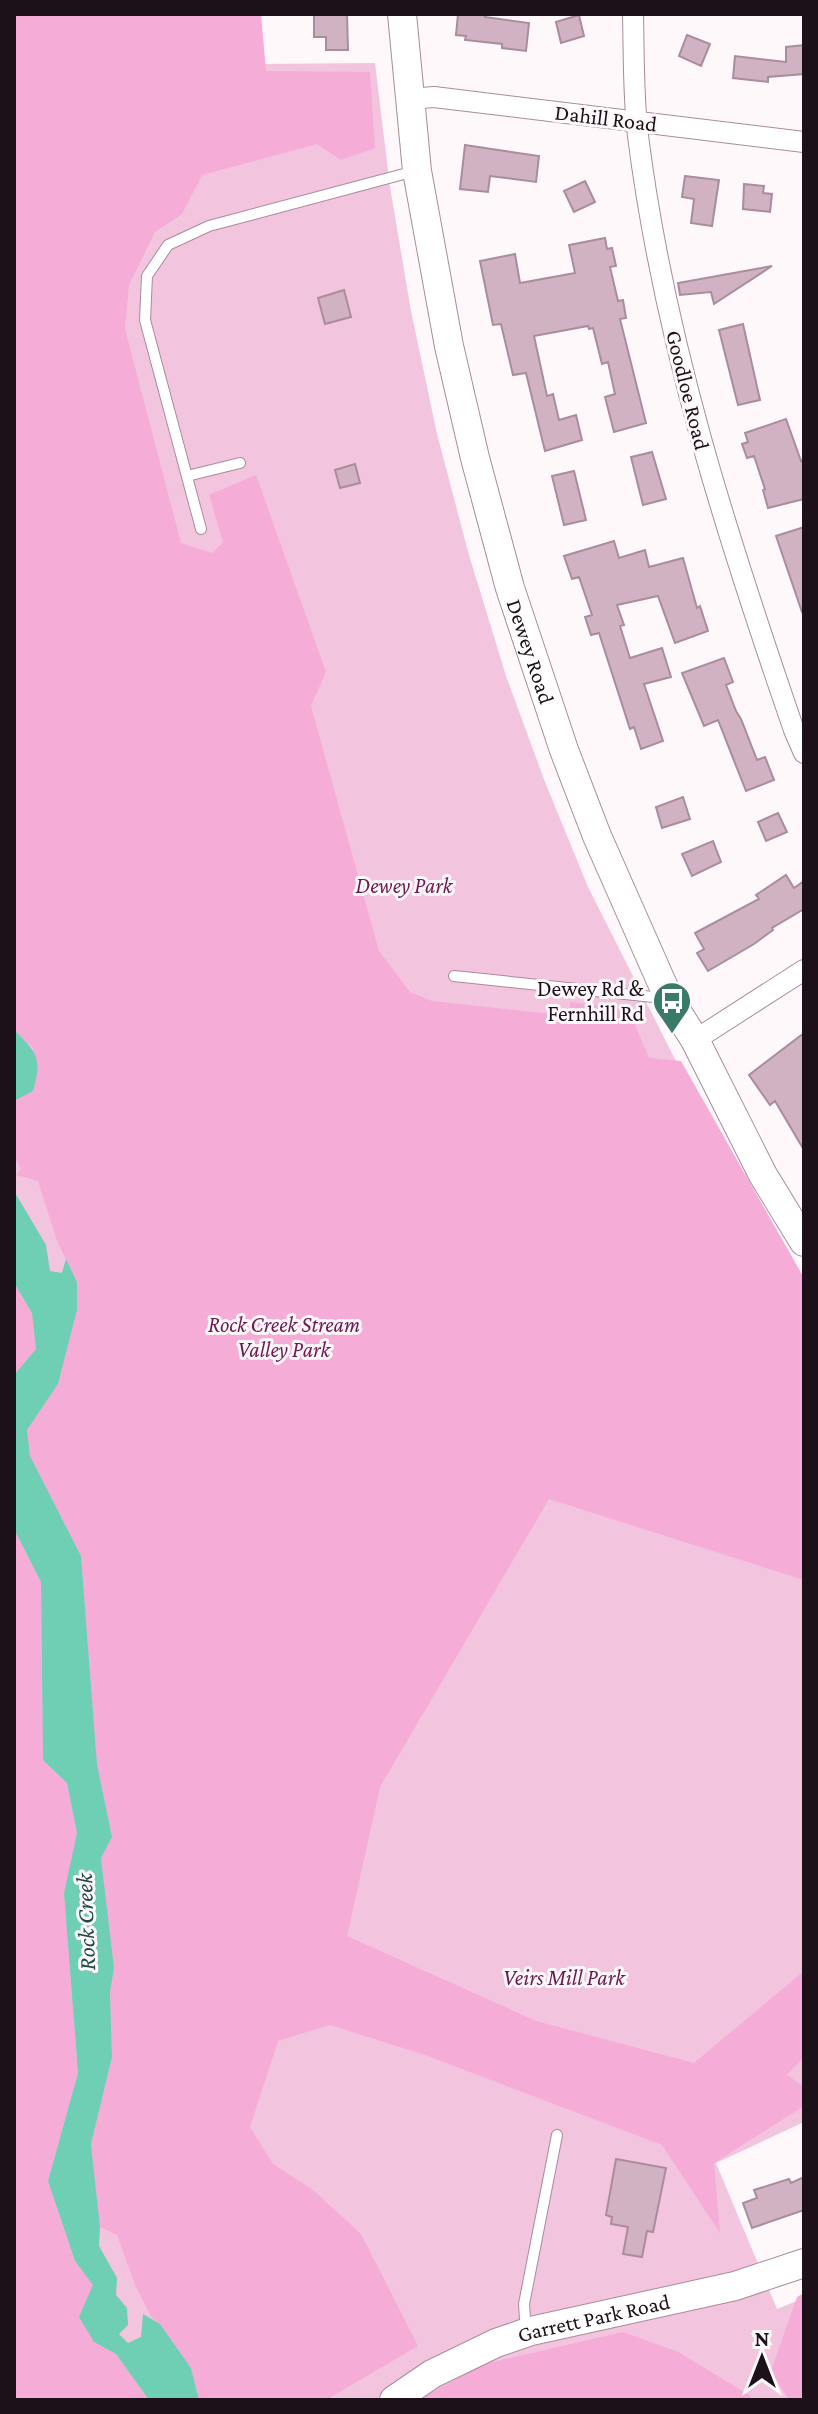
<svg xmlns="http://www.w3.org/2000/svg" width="818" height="2414" viewBox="0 0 818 2414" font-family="'Crimson Pro',serif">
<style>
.green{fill:#f3c4de}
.forest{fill:#f5acd6}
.water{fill:#6ecfb4}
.building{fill:#d1b2c3;stroke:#aa8c9d;stroke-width:2}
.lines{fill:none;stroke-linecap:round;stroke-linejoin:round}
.lane-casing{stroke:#a98b9b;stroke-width:12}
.street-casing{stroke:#a98b9b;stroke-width:22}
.secondary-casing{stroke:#a98b9b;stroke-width:30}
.lane{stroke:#fff;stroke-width:10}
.street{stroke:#fff;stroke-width:20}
.secondary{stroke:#fff;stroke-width:28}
.labels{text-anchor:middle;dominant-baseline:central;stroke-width:6;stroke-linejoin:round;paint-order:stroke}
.street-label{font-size:22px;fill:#1c1118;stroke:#fef8fb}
.park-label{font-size:22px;font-style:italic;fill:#6c1950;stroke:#fef8fb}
.poi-label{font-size:22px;fill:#1c1118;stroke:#fef8fb;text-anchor:end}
.water-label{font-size:24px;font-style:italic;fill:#204b40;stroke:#fef8fb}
</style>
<rect width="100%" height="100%" fill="#fef8fb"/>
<path class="green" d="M14,14L250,64L375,63L390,187L411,311L437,434L469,555L506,676L545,782L588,887L688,1085L804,1286V2122L716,2163L777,2309L804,2298V2400H14Z"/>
<path class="forest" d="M14,14H261L266,71L370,72L375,148L341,160L317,144L202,175L182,214L155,232L129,285L125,329L181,543L212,553L223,542L209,495L256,475L326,672L311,706L379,951L410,992L432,1001L569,1016L570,1002L628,1008L649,1058L681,1061L804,1278V1580L549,1499L380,1787L347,1936L536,2021L694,2063L804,1971V2057L787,2075L804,2087V2106L714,2163L720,2233L662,2145L425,2055L330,2025L278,2041L250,2127L273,2164L313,2190L361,2234L418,2346L326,2400H199L191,2368L160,2324L152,2318L135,2285L117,2235L100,2227L91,2144L112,2057L110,1992L114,1968L101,1858L112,1837L97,1764L81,1556L30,1456L27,1430L58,1384L77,1310V1282L57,1241L38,1181L16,1175L21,1169L14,1156V1101L33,1091V1048L14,1030Z
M14,1284L32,1313L36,1349L14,1375Z
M14,1529L41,1582L43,1760L67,1783L77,1833L64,1893L78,2073L48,2181L75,2261L93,2285L94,2342L116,2354L149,2400H14Z
M804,2293V2400H789L771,2371L797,2297Z
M623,2332L678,2352L751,2396L748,2400H424L426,2396L484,2364Z"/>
<path class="water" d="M14,1030C38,1053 42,1059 33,1091L14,1101Z
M14,1191L46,1245L50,1271L62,1273L66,1259L77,1282V1310L58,1384L27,1430L30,1456L81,1556L97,1764L112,1837L101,1858L114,1968L110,1992L112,2057L91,2144L100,2227L99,2246L117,2278L116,2295L127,2308L128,2325L119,2334L128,2343L141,2337L143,2314L160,2324L191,2368L199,2400H149L116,2354L94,2342L79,2317L93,2285L75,2261L48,2181L78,2073L64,1893L77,1833L67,1783L43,1760L41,1582L14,1529V1375L36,1349L32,1313L14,1283Z"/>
<path class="building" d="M347,14L348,50H326V37H314V15Z
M458,14H485V17L529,23L526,51L502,48V44L465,40L466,36L456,35Z
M579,15L584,36L561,43L556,22Z
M687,35L710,44L701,66L679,56Z
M804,45V74L768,77V82L733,78L735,56L786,62V47Z
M465,145L539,156L536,182L490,176L488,192L460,189Z
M685,176L719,180L712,226L691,223L694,199L682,197Z
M585,181L595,202L574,212L564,191Z
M744,184L764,186L763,193L772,194L770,212L743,209Z
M605,238L607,249L612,248L616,266L610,267L618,301L623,300L626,318L620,319L646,423L614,432L605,397L615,394L608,362L602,364L593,328L589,329L588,326L534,336L547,396L553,394L559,420L576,415L582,440L545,451L526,373L513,375L501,324L493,325L480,261L515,254L520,283L575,273L569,245Z
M772,266L714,304L711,292L680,295L678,283Z
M344,290L351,317L325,324L318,298Z
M743,324L760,400L738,405L719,330Z
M786,419L801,461L804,460V499L768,508L763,490L765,489L754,456L747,458L742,444L748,442L745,433Z
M652,452L666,499L643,505L631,457Z
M355,464L360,483L340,488L335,470Z
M574,471L586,520L564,525L552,476Z
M804,527V611L802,612L776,536Z
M614,541L619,558L645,550L649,567L683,558L697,608L700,606L708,631L675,643L658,596L617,605L624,625L620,626L630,658L662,648L671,677L644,684L663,741L641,749L634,727L630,729L599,633L591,635L585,617L592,615L579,577L572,579L564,556Z
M724,658L733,682L726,685L736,711L741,719L757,760L765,757L774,780L746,791L718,720L704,726L682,673Z
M683,797L690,819L662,828L656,807Z
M778,813L787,832L766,841L758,822Z
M713,841L721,862L692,876L682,854Z
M786,875L794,888L804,881V909L772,928L773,930L754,944L708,971L697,953L704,949L695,933L759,899L756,895Z
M804,1033V1150L775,1101L770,1105L749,1075Z
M616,2159L666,2168L653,2232L647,2231L642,2257L623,2254L628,2227L611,2224L612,2217L606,2215Z
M804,2177V2210L752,2228L743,2203L757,2198L754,2190L789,2179L791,2183Z"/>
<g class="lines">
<g class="lane-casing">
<path id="lane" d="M187,476L240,463
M201,529L145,320L147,276L168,245L209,226L415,171
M454,976L663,998
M530,2329L525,2319L524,2304L557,2135"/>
</g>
<g class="street-casing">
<path id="street" d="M633,14C634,54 633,96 638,136C664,341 727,536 794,730L804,753
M409,99L434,97L804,142
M695,1040L804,970"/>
</g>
<g class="secondary-casing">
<g id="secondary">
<path id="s1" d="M402,14L417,171L449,346L475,458L510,588L564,750L597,836L669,999L695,1040L763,1175L804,1242"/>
<path id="s2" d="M394,2400L432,2374L496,2343L531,2331L735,2286L804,2263"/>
</g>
</g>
<use href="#lane" class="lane"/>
<use href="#street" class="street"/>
<use href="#secondary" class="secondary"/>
</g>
<defs>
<g id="bus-pin" transform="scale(2)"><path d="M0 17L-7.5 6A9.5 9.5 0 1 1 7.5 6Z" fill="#3a7a69" stroke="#fef8fb"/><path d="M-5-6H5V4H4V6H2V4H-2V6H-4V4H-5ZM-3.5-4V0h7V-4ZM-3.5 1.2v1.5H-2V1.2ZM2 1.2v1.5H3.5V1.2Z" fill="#fff"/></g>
</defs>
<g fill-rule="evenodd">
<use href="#bus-pin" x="672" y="1001"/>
</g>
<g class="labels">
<g class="street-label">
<text transform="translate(606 118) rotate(7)">Dahill Road</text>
<text transform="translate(688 390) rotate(76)">Goodloe Road</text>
<text stroke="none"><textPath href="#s1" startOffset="652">Dewey Road</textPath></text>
<text stroke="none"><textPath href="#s2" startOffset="218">Garrett Park Road</textPath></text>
</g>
<g class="park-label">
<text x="404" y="885">Dewey Park</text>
<text x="284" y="1324">Rock Creek Stream<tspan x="284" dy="25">Valley Park</tspan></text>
<text x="564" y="1977">Veirs Mill Park</text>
</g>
<g class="poi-label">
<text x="644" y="988">Dewey Rd &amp;<tspan x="644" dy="25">Fernhill Rd</tspan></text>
</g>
<g class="water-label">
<text transform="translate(85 1922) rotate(-92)">Rock Creek</text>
</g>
</g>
<rect width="818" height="2414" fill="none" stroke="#1c1118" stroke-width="32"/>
<g transform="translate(762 2358)" stroke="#fef8fb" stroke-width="6" paint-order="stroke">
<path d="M0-6L14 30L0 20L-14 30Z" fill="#1c1118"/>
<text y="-12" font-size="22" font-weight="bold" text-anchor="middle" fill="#1c1118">N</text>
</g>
</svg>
